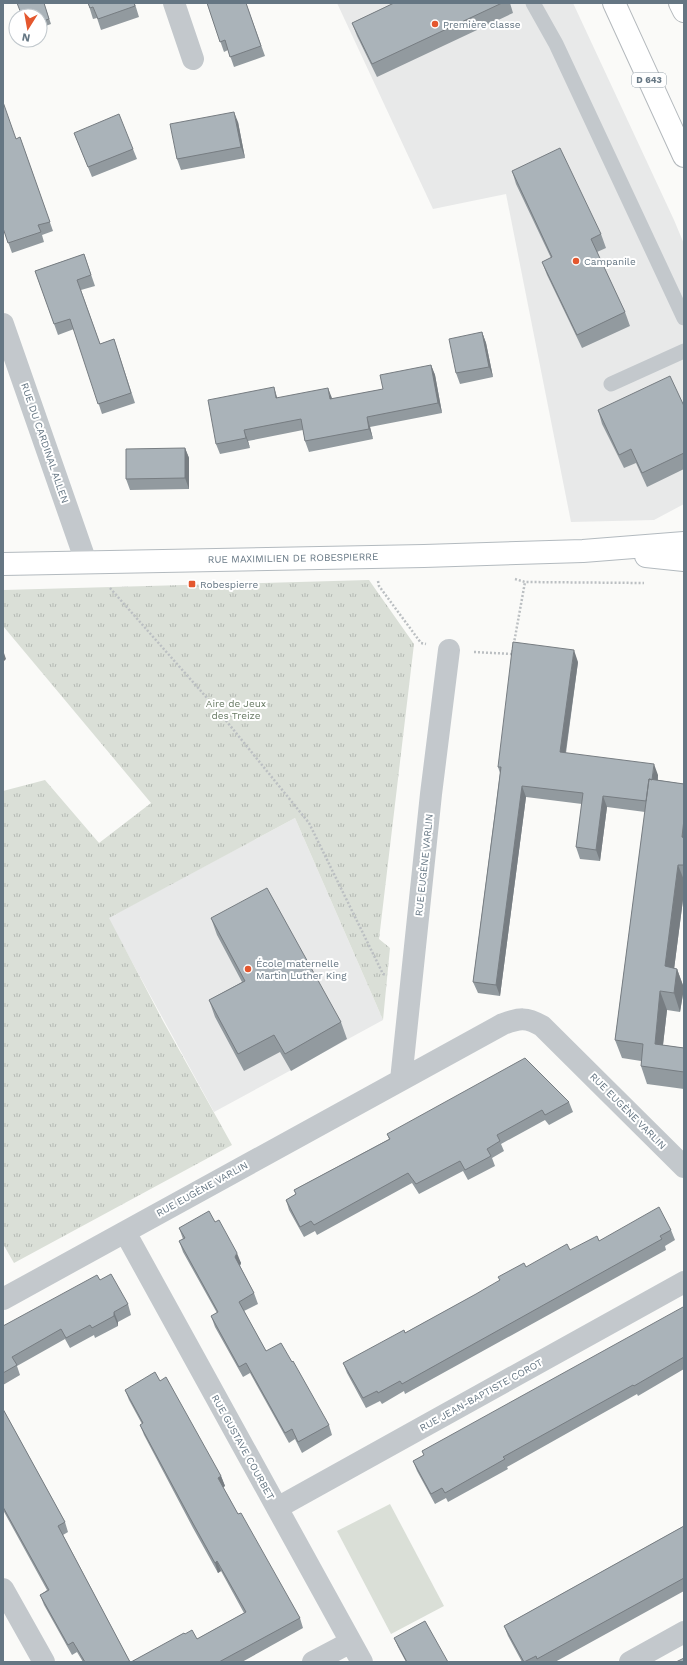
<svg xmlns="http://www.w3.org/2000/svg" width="687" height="1665" viewBox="0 0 687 1665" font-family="'Work Sans',sans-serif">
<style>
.built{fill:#e8e9e9}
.grass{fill:#dadfd7}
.park{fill:url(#park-tufts)}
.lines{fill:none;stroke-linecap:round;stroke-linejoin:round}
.secondary-casing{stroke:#b3babf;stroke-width:24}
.highway-casing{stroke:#b4b9bd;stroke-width:24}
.path{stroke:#bbbfc2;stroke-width:2.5;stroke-dasharray:2 2;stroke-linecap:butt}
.lane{stroke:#c3c8cc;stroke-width:15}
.street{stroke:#c3c8cc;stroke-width:22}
.secondary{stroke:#fff;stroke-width:22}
.highway{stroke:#fff;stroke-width:22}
.wall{fill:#929a9f}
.shaded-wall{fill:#777d82}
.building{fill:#aab3b9;stroke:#777d82}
.poi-dot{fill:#e4572e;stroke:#fff;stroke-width:1.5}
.labels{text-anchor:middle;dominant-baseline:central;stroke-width:4;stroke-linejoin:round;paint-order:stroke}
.shield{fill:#fff;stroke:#939fa8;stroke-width:1}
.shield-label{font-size:9px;font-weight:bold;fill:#657683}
.poi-label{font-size:10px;fill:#657683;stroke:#fff;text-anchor:start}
.street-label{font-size:10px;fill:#657683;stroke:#fff}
.park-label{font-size:10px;fill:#687a64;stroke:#fff}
</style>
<defs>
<pattern id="park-tufts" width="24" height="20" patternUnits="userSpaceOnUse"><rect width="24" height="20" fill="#dadfd7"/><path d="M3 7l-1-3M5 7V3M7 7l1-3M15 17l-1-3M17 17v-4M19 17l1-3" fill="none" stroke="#b4b9b4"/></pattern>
</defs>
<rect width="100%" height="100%" fill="#fafaf8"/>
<path class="built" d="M337,3H573L674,220L684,244V504L654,520L571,522L506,194L433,209Z
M295,818L383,1020L214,1112L108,918Z"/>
<path class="grass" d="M390,1504L444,1606L391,1634L337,1531Z"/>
<path class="park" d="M369,580L414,644L379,939L390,948L383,1020L295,818L109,918L163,1021L232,1145L14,1263L3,1244V791L45,780L99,843L151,803L3,626V590Z"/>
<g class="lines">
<g class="secondary-casing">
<path id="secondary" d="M646,556L684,560
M3,564L424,556L583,551L684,543"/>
</g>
<g class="highway-casing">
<path id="highway" d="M614,3L684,156
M680,3L684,11"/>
</g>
<path class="path" d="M515,579L525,582L644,583
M378,581L379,586L421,643L426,644
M110,588L215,707L309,823L383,974L387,975
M474,652L512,654L525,582"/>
<path class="lane" d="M533,3L556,44L684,318
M611,384L684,351"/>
<path class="street" d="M174,3L193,59
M3,324L86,562
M401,1080L431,794L449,650
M125,1232L362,1662
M3,1299L503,1024C520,1018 526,1017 542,1026L684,1167
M277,1508L684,1282
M3,1589L44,1662
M313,1662L351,1642
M630,1662L684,1632"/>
<use href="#secondary" class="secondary"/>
<use href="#highway" class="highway"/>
</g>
<path class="wall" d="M44,3L51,24L40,28V16Z
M88,3H138L135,4L139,17L101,30L97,18L93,19Z
M207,3H246L265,56L234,67L228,50L224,52Z
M394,3H510L513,13L377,77L357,36L352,23Z
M238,122L245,158L181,170L177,159Z
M74,133L133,149L137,159L92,177Z
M20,137L53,231L42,235L44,242L12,253L3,228L16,139Z
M512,171L601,234L606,248L597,252L625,312L630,326L582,348L547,275L542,262L551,258L516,184Z
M84,254L95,286L81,290L100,344L114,339L135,403L102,414L74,329L58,335L35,271Z
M482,332L486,343L493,377L460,384L456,373Z
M431,365L435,375L442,413L370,427L373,439L309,452L305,441L303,430L248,441L250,448L220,454L216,444L277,398L332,399L383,389Z
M684,406V469L647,487L636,463L624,468L602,424L598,410Z
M185,448L189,458V489L130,490L126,479Z
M578,662L566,753L658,775V780L684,784V892L674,969H677L684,988L680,1012L667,1010L663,1045L684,1048V1089L647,1084L641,1066V1061L622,1058L615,1040L645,812L607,807L600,861L580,859L576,847L582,804L526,797L500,996L478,993L473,982L500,773L498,767Z
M211,918L341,1022L347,1039L291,1071L280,1052L244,1071L215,1017L209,1000L242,982L217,935Z
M569,1102L573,1112L549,1125L545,1120L501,1144L504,1151L492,1158L495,1166L468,1180L463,1171L419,1194L412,1183L317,1235L315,1231L304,1237L289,1210L286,1200L296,1194L294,1190L389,1139L387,1134Z
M215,1222L241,1263L240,1266L254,1293L258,1304L244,1311L266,1351L329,1425L332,1435L302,1453L295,1439L289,1443L250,1373L243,1377L215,1327L211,1316L217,1313L183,1252L179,1241L183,1239L179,1228Z
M671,1230L675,1240L665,1246L666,1250L405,1394L404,1391L382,1404L380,1401L366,1408L347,1373L343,1363L405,1333L526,1267L599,1241Z
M100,1280L128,1304L131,1315L118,1322V1326L95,1338L94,1335L70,1348L65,1339L17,1366L20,1375L3,1385V1326Z
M684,1309V1369L638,1396L637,1394L507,1467L508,1469L448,1502L446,1498L435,1504L417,1471L413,1461L424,1455L422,1451Z
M160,1381L221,1476L225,1486L223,1487L238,1514L300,1618L303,1628L242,1662H131L185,1634L197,1639L244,1613L221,1571L218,1573L193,1528L144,1435L140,1425L142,1424L129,1400L125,1390Z
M3,1409L65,1522L68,1532L63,1535L130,1662H83L77,1652L72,1655L44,1605L40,1595L47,1590L3,1510Z
M684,1526V1591L555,1662H522L508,1636L504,1626Z
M394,1638L448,1662H406L398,1647Z"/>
<path class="shaded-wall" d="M234,112L238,122L245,158L241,147Z
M482,332L486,343L493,377L489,367Z
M431,365L435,375L442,413L438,403Z
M274,387L277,397L279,408L276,398Z
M328,388L332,398L334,410L330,399Z
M367,417L370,427L373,439L369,429Z
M244,430L248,441L250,448L246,438Z
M185,448L189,458V489L185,478Z
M3,650L6,659L3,662Z
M574,650L578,662L564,763L560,752Z
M654,764L658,775L654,813L650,802Z
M522,786L526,797L500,996L496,985Z
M603,796L607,807L600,861L596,850Z
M684,819V844L682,837Z
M678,865L684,880V892L672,985L665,966Z
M677,969L684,988L680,1012L674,993Z
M660,991L667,1010L661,1062L655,1044Z
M237,1253L241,1263L239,1268L235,1257Z
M114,1312L118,1322V1326L114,1316Z
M221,1476L225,1486L222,1488L218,1478Z
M217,1561L221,1571L218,1573L215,1563Z"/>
<path class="building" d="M17,3H44L49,19L40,22V16H22Z
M88,3H134L135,6L98,19L93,7L90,8Z
M207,3H246L261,46L230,57L225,40L220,42Z
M394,3H502L372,64L352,23Z
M3,102L16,139L20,137L50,222L38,225L41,232L8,243L3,228Z
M234,112L241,147L177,159L170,124Z
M119,114L133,149L88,167L74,133Z
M560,148L601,234L591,239L625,312L577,335L542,262L552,257L512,171Z
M84,254L91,275L77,280L100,344L114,339L131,393L98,404L70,319L54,324L35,271Z
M482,332L489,367L456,373L449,339Z
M431,365L438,403L367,417L369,429L305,441L301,419L244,430L246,438L216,444L208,400L274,387L276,398L328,388L330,399L383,389L380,375Z
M670,376L684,406V453L642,473L631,449L619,455L598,410Z
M185,448V478L126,479V449Z
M513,642L574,650L560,752L654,764L652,780L649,779L646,801L603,796L596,850L576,847L583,793L522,786L496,985L473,982L496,807L501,767H498Z
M649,779L684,784V819L682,837L684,838V865H678L665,966L677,969L674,993L660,991L655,1044L684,1048V1072L641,1066L643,1044L615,1040Z
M267,888L341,1022L285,1054L274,1035L238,1054L209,1000L245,981L211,918Z
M525,1058L569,1102L545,1115L542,1110L497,1135L500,1141L487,1149L491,1156L465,1170L460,1161L416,1184L408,1173L314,1225L311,1221L300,1227L286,1200L296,1194L294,1190L390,1139L387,1134Z
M659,1207L671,1230L660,1236L662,1239L402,1384L400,1381L378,1393L377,1391L363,1398L343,1363L404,1330L405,1333L476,1294L500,1280L498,1277L524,1263L526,1267L567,1244L570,1250L597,1236L599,1241Z
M209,1211L215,1222L219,1220L237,1253L235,1257L254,1293L239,1302L266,1351L281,1343L292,1362L293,1361L329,1425L298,1442L292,1429L285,1433L246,1363L239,1367L211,1316L218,1312L179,1241L185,1238L179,1228Z
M111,1274L128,1304L114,1312V1316L92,1328L90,1325L66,1338L61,1329L12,1357L17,1365L3,1373V1326L97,1275L100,1280Z
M683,1307L684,1309V1357L634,1386L633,1385L503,1457L505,1459L445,1493L442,1488L431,1494L413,1461L424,1455L422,1451Z
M155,1372L160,1381L166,1377L221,1476L218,1478L238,1514L241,1513L300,1618L219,1662H131L184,1633L185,1634L192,1630L197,1639L246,1612L217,1561L215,1563L190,1518L140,1425L143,1423L125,1390Z
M3,1409L65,1522L58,1526L130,1662H85L73,1642L68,1645L40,1595L49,1590L3,1507Z
M684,1526V1578L537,1659L536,1656L524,1662L504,1626Z
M425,1621L448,1662H407L394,1638Z
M684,1658V1662H676Z"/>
<g class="poi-dot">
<circle cx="435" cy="24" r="4"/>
<circle cx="576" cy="261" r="4"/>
<rect x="188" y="580" width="8" height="8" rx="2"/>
<circle cx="248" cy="969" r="4"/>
</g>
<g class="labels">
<rect class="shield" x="632" y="73" width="34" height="14" rx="3"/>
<g class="shield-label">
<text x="649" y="80">D 643</text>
</g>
<g class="poi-label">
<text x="443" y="24">Première classe</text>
<text x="584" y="261">Campanile</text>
<text x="200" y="584">Robespierre</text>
<text x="256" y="963">École maternelle<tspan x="256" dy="12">Martin Luther King</tspan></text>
</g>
<g class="street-label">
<text transform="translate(45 443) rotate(71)">RUE DU CARDINAL ALLEN</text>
<text transform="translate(293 558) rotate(-1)">RUE MAXIMILIEN DE ROBESPIERRE</text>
<text transform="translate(424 865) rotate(-84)">RUE EUGÈNE VARLIN</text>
<text transform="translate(628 1111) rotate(45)">RUE EUGÈNE VARLIN</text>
<text transform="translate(202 1189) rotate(-29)">RUE EUGÈNE VARLIN</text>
<text transform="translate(481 1395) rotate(-29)">RUE JEAN-BAPTISTE COROT</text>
<text transform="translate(243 1447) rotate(61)">RUE GUSTAVE COURBET</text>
</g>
<g class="park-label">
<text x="236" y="703">Aire de Jeux<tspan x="236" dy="12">des Treize</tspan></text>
</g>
</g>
<rect width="687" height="1665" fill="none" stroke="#657683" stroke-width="8"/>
<g transform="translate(28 28) rotate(191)"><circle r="19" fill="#ffffff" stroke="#c1c8cd"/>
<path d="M0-3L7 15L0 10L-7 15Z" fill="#e4572e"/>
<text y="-6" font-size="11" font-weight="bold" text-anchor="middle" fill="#657683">N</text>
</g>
</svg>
